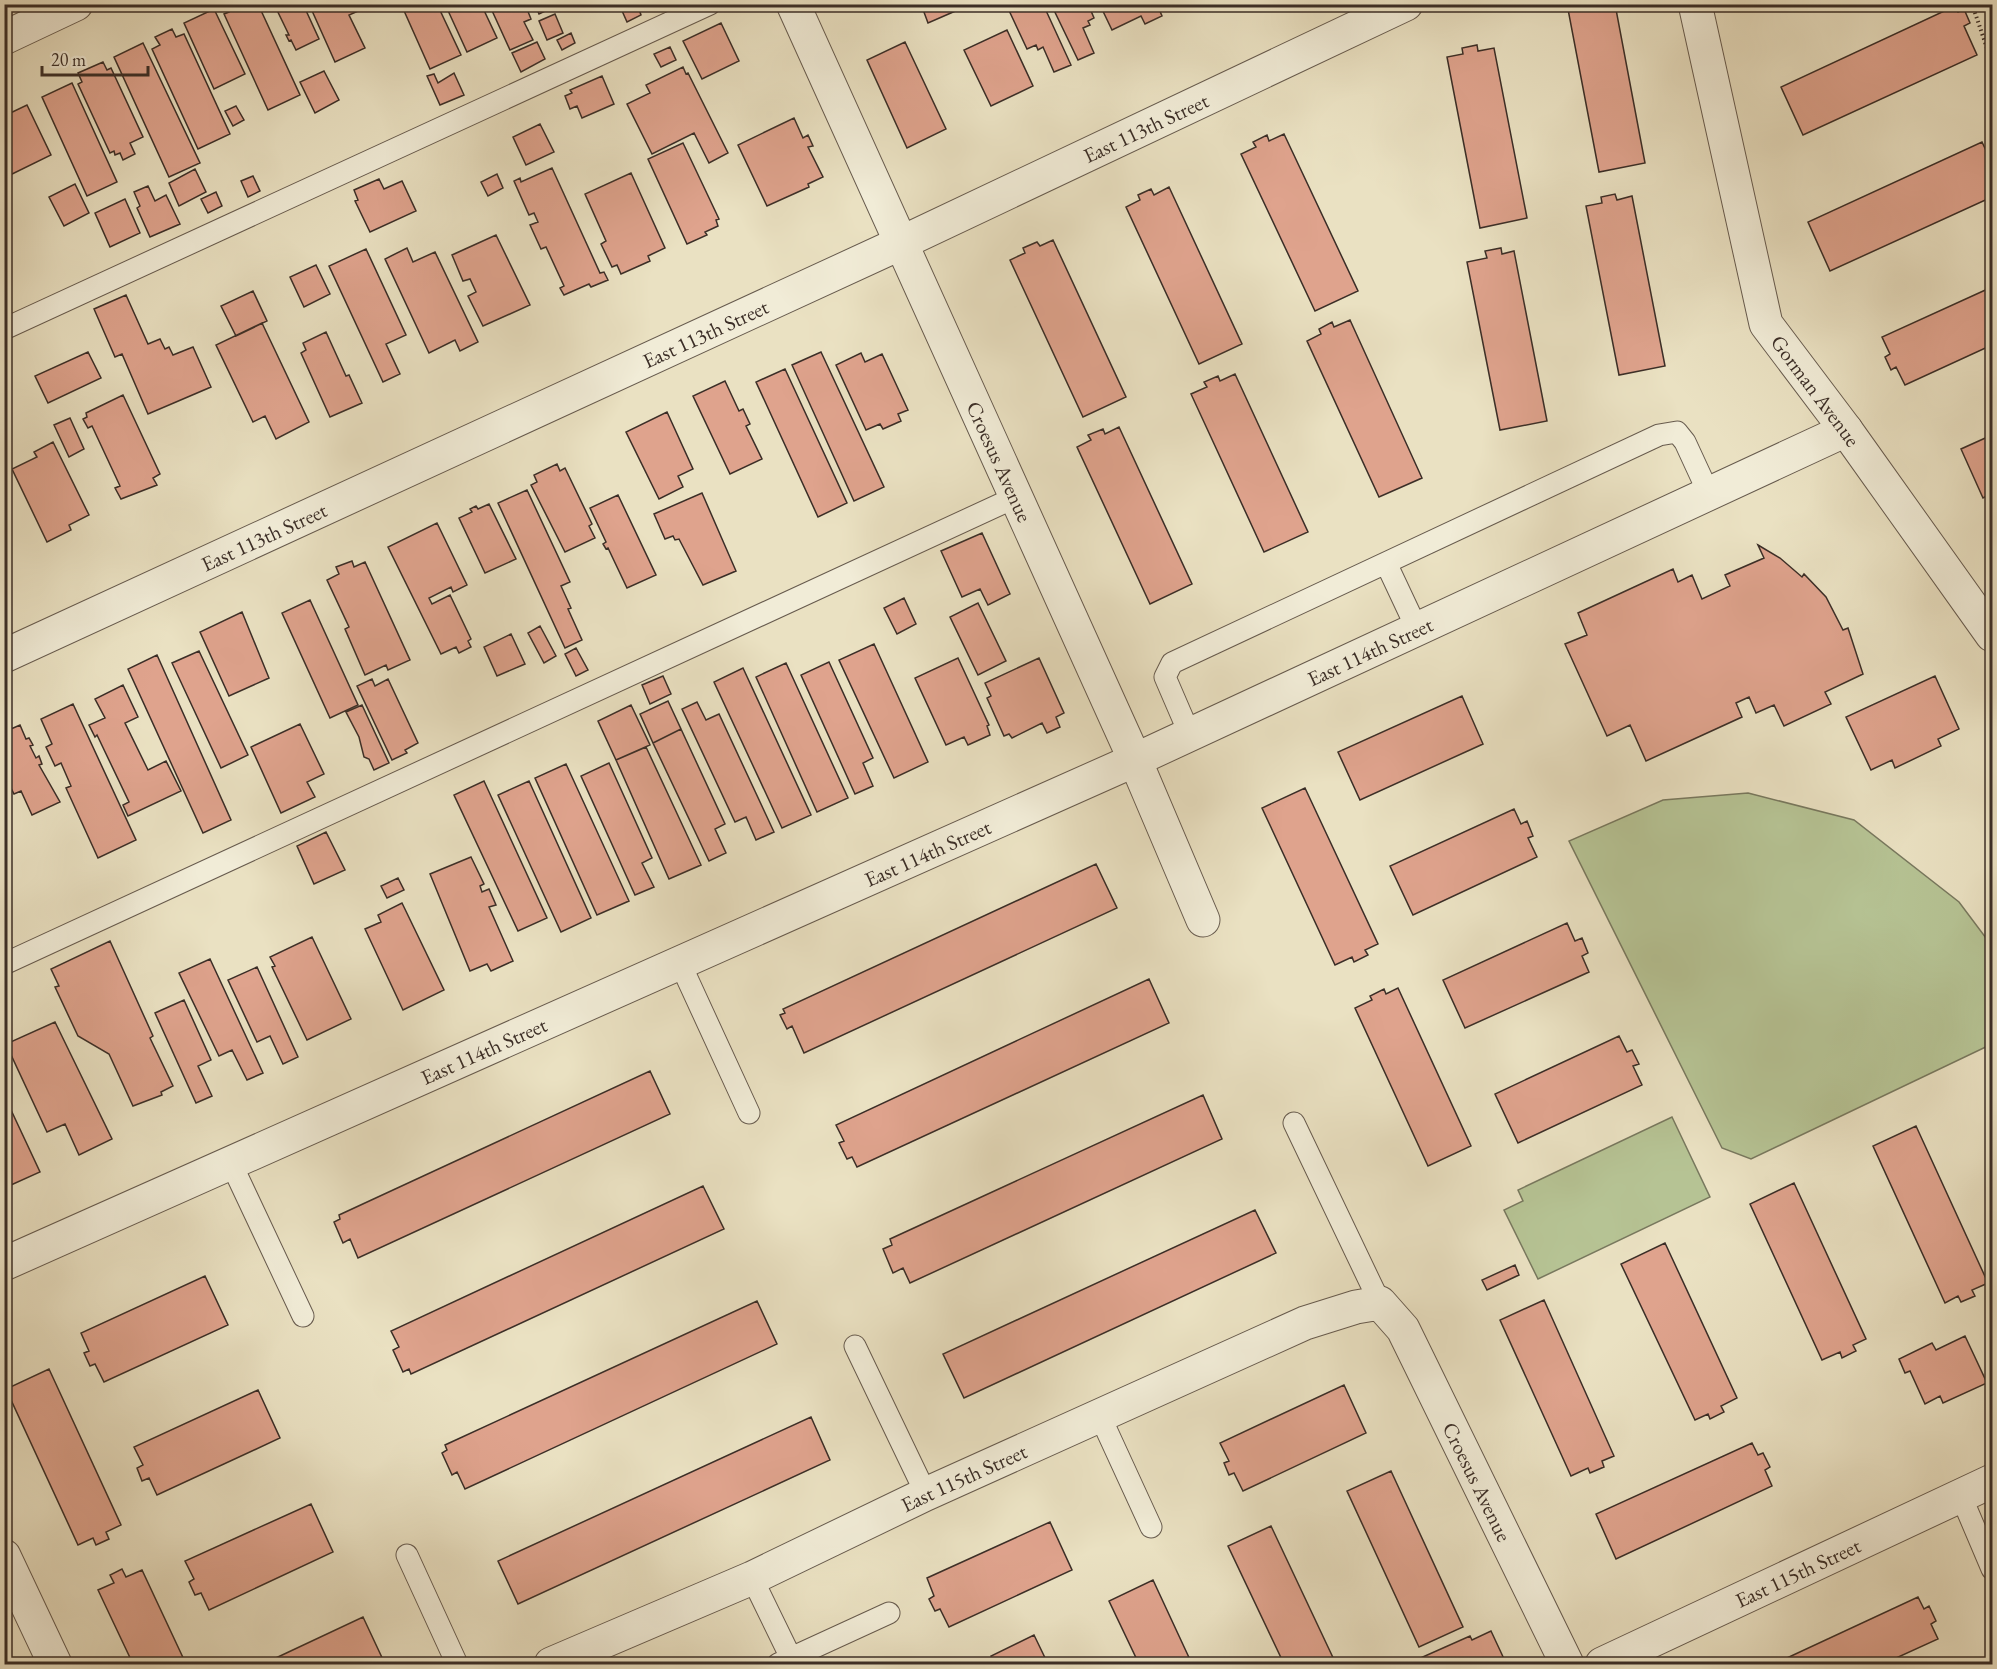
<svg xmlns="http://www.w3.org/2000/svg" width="1997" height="1669" viewBox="0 0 1997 1669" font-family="'EB Garamond',serif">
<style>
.green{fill:#b6c394;stroke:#78785e;stroke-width:1.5}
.building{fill:#dfa38d;stroke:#3b2e27;stroke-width:1.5}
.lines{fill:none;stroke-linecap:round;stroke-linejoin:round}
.lane-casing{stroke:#675b4e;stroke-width:23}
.street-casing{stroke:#675b4e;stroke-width:35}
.path{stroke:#3b2e27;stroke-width:4;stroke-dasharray:1.5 3;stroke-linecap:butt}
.lane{stroke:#f1ecd7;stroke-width:21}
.street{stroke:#f1ecd7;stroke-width:33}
.labels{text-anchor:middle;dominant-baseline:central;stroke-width:4.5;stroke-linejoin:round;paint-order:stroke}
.street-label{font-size:21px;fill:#3b2e27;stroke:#f1ecd7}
</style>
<rect width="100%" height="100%" fill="#eae1c2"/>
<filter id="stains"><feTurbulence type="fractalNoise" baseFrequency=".00333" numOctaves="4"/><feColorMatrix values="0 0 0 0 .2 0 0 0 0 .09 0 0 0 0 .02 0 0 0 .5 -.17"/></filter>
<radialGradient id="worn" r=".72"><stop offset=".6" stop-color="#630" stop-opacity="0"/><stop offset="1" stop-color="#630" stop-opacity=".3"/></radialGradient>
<path class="green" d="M1748,793L1854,820L1959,902L1992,946V1044L1751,1159L1722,1148L1569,841L1663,800Z
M1672,1117L1710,1197L1538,1279L1504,1210L1523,1201L1518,1190Z"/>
<path class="building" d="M225,4H258L300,95L268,110L224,14L229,12Z
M274,4H303L319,39L296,50L291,40L289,41L286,35H289Z
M309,4H355L358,11L349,15L365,48L335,62Z
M401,4H437L461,55L430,69Z
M445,4H481L497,38L467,52Z
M489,4H525L531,19L524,22L533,40L510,50Z
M535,4H560L539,14Z
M619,4H637L641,15L627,22Z
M921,4H958L960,9L928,23Z
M1006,4H1043L1071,65L1054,72L1043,47L1038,50L1036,45L1027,49Z
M1051,4H1088L1094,18L1088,21L1090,25L1083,28L1094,53L1078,60Z
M1160,4L1162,7L1159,9L1162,16L1145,24L1141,16L1112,30L1100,5Z
M1567,4H1615L1645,163L1599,172Z
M1955,6L1958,12L1964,9L1970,23L1964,26L1977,55L1803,135L1781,87Z
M214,9L245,74L214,89L184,23Z
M555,14L563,33L547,40L539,21Z
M721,23L739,61L702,79L683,41Z
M172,29L176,37L184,34L230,134L198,149L152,49L160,45L155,37Z
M1007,30L1033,86L991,106L964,50Z
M571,33L575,43L562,50L557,40Z
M537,42L545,59L521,72L512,53Z
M905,42L946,129L907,148L867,60Z
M143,43L200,163L169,177L114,57Z
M1477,45L1478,51L1494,48L1527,218L1480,228L1447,57L1463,54L1462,48Z
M670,47L676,60L661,67L654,54Z
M103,62L107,70L111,68L143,137L130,143L135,154L123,160L120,153L115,155L114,151L110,153L78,84L82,82L78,73Z
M683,67L686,74L688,73L728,153L709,163L694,133L652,154L627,104L650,93L646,85Z
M324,71L339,100L315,113L300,82Z
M454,73L464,95L440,105L427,76L434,74L438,83Z
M602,76L614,104L582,118L577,106L570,109L565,96L572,93L570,90Z
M72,83L117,182L87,196L42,97Z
M27,105L51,155L4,178V116Z
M236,106L244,120L233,126L225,111Z
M794,118L803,138L808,135L813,146L808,147L823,177L808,184L809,187L767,206L738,145Z
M540,124L554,152L526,165L513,137Z
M1284,134L1358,291L1315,311L1241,154L1256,147L1253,142L1267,135L1269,141Z
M1982,142L1990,159L1992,158V197L1830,271L1808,222Z
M683,143L719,219L716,220L718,226L705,232L707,235L687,244L648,159Z
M552,168L600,273L604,272L608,280L591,287L589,284L564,295L560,288L564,286L546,247L541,249L530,225L538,222L534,213L529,215L514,181L520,178L521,182Z
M195,169L206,192L179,206L169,183Z
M631,173L665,248L648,256L650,261L621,274L617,265L612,267L601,244L606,241L585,194Z
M497,174L503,188L488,196L481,182Z
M253,176L260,191L248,197L241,181Z
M379,179L384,189L402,181L416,211L370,232L355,201L358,200L354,190Z
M75,184L89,213L64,226L49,197Z
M148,186L155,201L166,195L180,224L150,237L137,208L140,206L134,192Z
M1169,187L1242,344L1199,364L1126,207L1140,200L1138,195L1151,189L1154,195Z
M216,192L222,206L208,213L201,199Z
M1615,194L1617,200L1632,196L1665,366L1619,375L1586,206L1602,203L1601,197Z
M125,199L140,233L110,247L95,213Z
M496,235L530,305L483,326L468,296L476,292L470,279L463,281L452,255Z
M1053,240L1126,397L1083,417L1010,260L1025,253L1023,248L1037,242L1040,246Z
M407,248L413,262L435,252L478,342L460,351L455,340L429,353L385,259Z
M1501,248L1502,254L1514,251L1547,421L1500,430L1467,262L1487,258L1485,251Z
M366,249L406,335L386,344L400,374L383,382L329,266Z
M316,265L330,294L304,307L290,277Z
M1992,287V345L1905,385L1896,367L1891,370L1885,357L1890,354L1882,337Z
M253,291L267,321L236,336L221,306Z
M126,295L148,344L160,339L165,349L169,347L173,355L193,347L211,387L148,414L122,354L115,357L94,309Z
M1350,320L1422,478L1379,497L1307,341L1321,334L1319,329L1332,322L1334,327Z
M262,323L309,422L276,439L265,416L253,422L216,345Z
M326,332L346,376L349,375L362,403L330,417L301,353L306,350L303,343Z
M88,352L101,378L48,403L35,376Z
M821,352L884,487L854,501L792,365Z
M861,353L865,362L882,354L908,410L898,414L901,421L883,429L880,424L866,430L836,365Z
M785,369L847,503L818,517L756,382Z
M1235,374L1308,532L1264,552L1191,394L1207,387L1204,382L1218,376L1220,381Z
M725,381L739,411L743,409L750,424L746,426L762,459L730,474L693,396Z
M123,395L160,474L153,478L157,485L121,499L115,488L120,486L92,426L88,428L83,419L87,417L86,413Z
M667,412L693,469L678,476L683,487L659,499L626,432Z
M70,418L84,449L69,457L54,425Z
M1119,427L1192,584L1150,604L1077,447L1091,440L1088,435L1103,429L1105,434Z
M1992,435V493L1983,498L1961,449Z
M53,442L89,515L69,525L71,530L47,542L12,469L37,457L34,452Z
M557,464L560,471L565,468L592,524L589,526L595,538L565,552L531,485L537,482L534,475Z
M527,490L570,582L561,586L571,608L568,609L582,640L565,648L498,503Z
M702,493L736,571L703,585L679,539L675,540L673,536L665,539L654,514Z
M618,495L656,575L627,588L608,548L606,549L603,544L606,542L590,508Z
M489,504L516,559L485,573L459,518L472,512L470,509L476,506L478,509Z
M437,523L467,585L453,592L451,587L429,598L432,604L450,595L471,639L468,641L471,647L459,653L456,647L441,654L388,547Z
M982,533L1010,594L988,605L980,589L962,597L941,551Z
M1758,545L1780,558L1802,577L1804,574L1826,597L1843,630L1848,628L1863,674L1825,692L1831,704L1784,726L1774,705L1756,713L1749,697L1736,703L1742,717L1646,761L1630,725L1607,736L1565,644L1587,635L1578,613L1673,569L1678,582L1692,575L1702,599L1730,586L1725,575L1764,558Z
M352,561L354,567L365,562L410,660L388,670L386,665L365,675L345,629L349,627L327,580L339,574L336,567Z
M904,598L916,624L897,634L884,608Z
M310,600L358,705L330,718L282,613Z
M978,603L1006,661L978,675L950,617Z
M242,612L269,678L229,696L200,632Z
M540,626L556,656L544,663L528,633Z
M511,634L525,664L497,676L484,647Z
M874,644L928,762L894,778L839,660Z
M576,648L588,670L576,676L565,654Z
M199,651L248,755L221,768L172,663Z
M157,655L231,820L203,833L128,669Z
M958,658L989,725L987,726L990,735L968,745L964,737L946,745L915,678Z
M1039,658L1064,713L1056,717L1060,727L1047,733L1042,723L1012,738L1009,734L1004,736L987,698L991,696L985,683Z
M829,662L873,758L863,763L873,786L855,794L801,675Z
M786,663L848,798L817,812L756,677Z
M743,668L811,815L782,828L714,682Z
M663,676L671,694L650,704L642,685Z
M1935,676L1959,729L1938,739L1941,746L1895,768L1892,760L1871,770L1846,717Z
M372,679L375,686L388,679L418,743L405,750L407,753L392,760L357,686Z
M123,685L138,717L125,723L148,770L166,761L181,791L128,816L123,805L129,802L97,735L95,737L89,725L105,718L95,699Z
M1462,696L1483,744L1360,800L1338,752Z
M668,701L681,729L653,743L640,714Z
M697,702L706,720L719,714L774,832L756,840L746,817L735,822L682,709Z
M73,704L136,840L98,858L66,788L71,786L61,763L55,766L46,747L52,744L41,719Z
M362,705L389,763L374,770L369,759L364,757L359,737L346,712Z
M631,705L650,745L616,760L598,721Z
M300,724L324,774L307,782L315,797L281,813L251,747Z
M20,725L26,739L29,738L33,745L30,746L36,758L39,756L42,764L39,765L60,802L32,815L21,791L14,794L4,774V732Z
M681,729L725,824L715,829L726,853L709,861L653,743Z
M646,747L701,865L669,879L616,760Z
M609,763L652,858L642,863L654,887L635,895L581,776Z
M566,764L629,901L597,915L535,778Z
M484,781L547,918L518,931L454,795Z
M529,781L591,918L561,932L498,795Z
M1305,788L1378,944L1365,950L1368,955L1354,962L1352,957L1335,965L1262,808Z
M1514,809L1521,824L1527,821L1533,836L1528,838L1537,857L1413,915L1390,866Z
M326,832L345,870L314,884L297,846Z
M471,857L484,884L480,886L482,892L489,889L496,905L489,907L513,961L491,971L487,964L470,971L430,874Z
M1096,864L1117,908L804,1053L792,1026L787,1029L780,1015L785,1013L783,1009Z
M398,878L404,890L387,898L381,886Z
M402,903L444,990L403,1010L365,929L381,922L378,915Z
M1567,923L1575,941L1582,938L1588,953L1582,956L1589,972L1465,1028L1443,980Z
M312,937L351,1019L307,1040L272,967L275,966L270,957Z
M110,941L153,1036L150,1038L173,1086L161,1092L162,1095L133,1106L109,1054L78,1036L55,987L59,986L51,969Z
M210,959L263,1073L247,1080L232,1050L219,1056L179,973Z
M257,967L298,1057L283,1064L270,1036L257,1042L228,980Z
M1149,979L1169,1023L857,1167L852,1157L847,1159L839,1143L844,1141L836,1125Z
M1398,988L1471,1146L1428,1166L1355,1008L1372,1000L1370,996L1384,989L1386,994Z
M184,1000L211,1060L198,1066L212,1096L196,1103L155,1013Z
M55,1022L112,1139L79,1155L65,1124L47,1132L6,1044Z
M1619,1036L1627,1052L1632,1050L1639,1064L1633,1066L1642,1085L1518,1143L1495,1094Z
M650,1071L670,1114L358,1258L350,1239L343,1243L334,1222L340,1219L339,1215Z
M4,1095L40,1172L11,1185L4,1172Z
M1203,1095L1222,1139L910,1283L903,1268L893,1273L883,1249L892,1245L890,1239Z
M1916,1126L1988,1283L1972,1290L1975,1296L1961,1302L1958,1296L1945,1303L1873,1146Z
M1794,1183L1866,1339L1853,1345L1856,1351L1842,1358L1840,1352L1822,1360L1750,1204Z
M703,1186L724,1229L411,1374L409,1369L403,1372L393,1350L399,1347L391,1331Z
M1255,1210L1276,1253L964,1398L943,1354Z
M1665,1243L1737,1398L1721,1406L1724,1412L1710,1419L1708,1414L1695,1420L1621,1264Z
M1515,1265L1519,1275L1487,1290L1482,1280Z
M205,1276L228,1325L104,1382L95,1364L90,1366L84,1353L89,1351L81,1333Z
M1544,1300L1614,1456L1602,1461L1604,1467L1590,1473L1588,1468L1571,1476L1500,1320Z
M757,1301L777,1344L465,1489L457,1472L452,1475L442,1453L447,1450L445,1445Z
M1965,1336L1987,1383L1943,1403L1940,1396L1925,1404L1910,1371L1905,1373L1899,1359L1932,1343L1936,1350Z
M49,1369L121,1525L106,1532L109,1539L96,1545L93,1538L78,1545L6,1389Z
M1344,1385L1366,1433L1243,1491L1234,1473L1229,1475L1224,1463L1229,1461L1220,1443Z
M258,1390L280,1438L157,1495L149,1478L142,1481L137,1468L143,1465L134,1447Z
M811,1417L830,1460L518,1604L498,1561Z
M1752,1443L1758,1455L1763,1453L1770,1467L1765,1470L1772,1486L1616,1559L1596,1514Z
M1391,1471L1463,1627L1419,1647L1347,1491Z
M311,1504L333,1552L209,1610L201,1593L195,1595L189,1582L194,1579L185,1561Z
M1050,1522L1072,1570L949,1627L940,1609L935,1611L929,1599L934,1596L927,1578Z
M1271,1526L1336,1664H1284L1228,1546Z
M122,1569L126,1577L142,1570L186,1664H133L98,1590L114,1583L110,1575Z
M1153,1580L1192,1664H1139L1109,1601Z
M1918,1597L1924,1609L1929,1606L1936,1621L1931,1624L1938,1639L1883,1664H1774Z
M363,1617L385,1664H263Z
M1491,1631L1505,1661L1496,1664H1407L1470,1636L1472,1640Z
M1034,1635L1048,1664H995L991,1656Z"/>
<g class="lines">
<g class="lane-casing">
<path id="lane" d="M4,329L710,4
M1386,563L1417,629
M1190,735L1165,677L1172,663L1659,435L1677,432L1685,442L1709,494
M680,963L749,1113
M4,964L1016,497
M1294,1123L1380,1303
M231,1163L303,1316
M855,1346L926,1494
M1100,1416L1151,1527
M1961,1496L1992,1569
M407,1555L457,1664
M752,1578L791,1658L778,1664
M791,1658L889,1613"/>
</g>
<g class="street-casing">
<g id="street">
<path id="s1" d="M793,4L1135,760L1203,920"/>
<path id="s2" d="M1695,4L1766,324L1846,430L1992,635"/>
<path d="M4,38L76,4"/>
<path id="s3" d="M4,656L901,243L1406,4"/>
<path id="s4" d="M4,1264L1135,760L1846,430"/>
<path d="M4,1556L55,1664"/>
<path id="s5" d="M551,1664L752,1578L926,1494L1305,1323L1356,1307L1380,1303L1403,1329L1567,1664"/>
<path id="s6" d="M1602,1664L1992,1481"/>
</g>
</g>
<path class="path" d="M1972,4L1988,51V94L1992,124"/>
<use href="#lane" class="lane"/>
<use href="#street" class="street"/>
</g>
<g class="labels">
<g class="street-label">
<text stroke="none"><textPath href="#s3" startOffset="1258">East 113th Street</textPath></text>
<text stroke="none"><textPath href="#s3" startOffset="772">East 113th Street</textPath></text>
<text stroke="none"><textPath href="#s2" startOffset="411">Gorman Avenue</textPath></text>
<text stroke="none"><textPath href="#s1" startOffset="502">Croesus Avenue</textPath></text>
<text stroke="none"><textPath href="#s3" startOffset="286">East 113th Street</textPath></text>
<text stroke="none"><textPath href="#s4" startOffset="1497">East 114th Street</textPath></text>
<text stroke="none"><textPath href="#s4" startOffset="1011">East 114th Street</textPath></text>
<text stroke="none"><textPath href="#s4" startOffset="525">East 114th Street</textPath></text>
<text stroke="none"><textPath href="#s5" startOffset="453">East 115th Street</textPath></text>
<text stroke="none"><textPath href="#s5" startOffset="1110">Croesus Avenue</textPath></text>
<text stroke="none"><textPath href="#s6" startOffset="216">East 115th Street</textPath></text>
</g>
</g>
<rect width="1997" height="1669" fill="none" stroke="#eae1c2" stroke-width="24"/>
<rect x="6" y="6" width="1985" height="1657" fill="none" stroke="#3b2e27" stroke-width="3"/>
<rect x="12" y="12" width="1973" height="1645" fill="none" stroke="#3b2e27" stroke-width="1.5"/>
<path d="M42 66v9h106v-9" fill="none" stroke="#3b2e27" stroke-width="3"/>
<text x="51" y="66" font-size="18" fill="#3b2e27" stroke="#f1ecd7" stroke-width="4.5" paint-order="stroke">20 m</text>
<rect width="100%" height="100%" filter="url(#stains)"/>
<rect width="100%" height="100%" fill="url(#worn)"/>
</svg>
